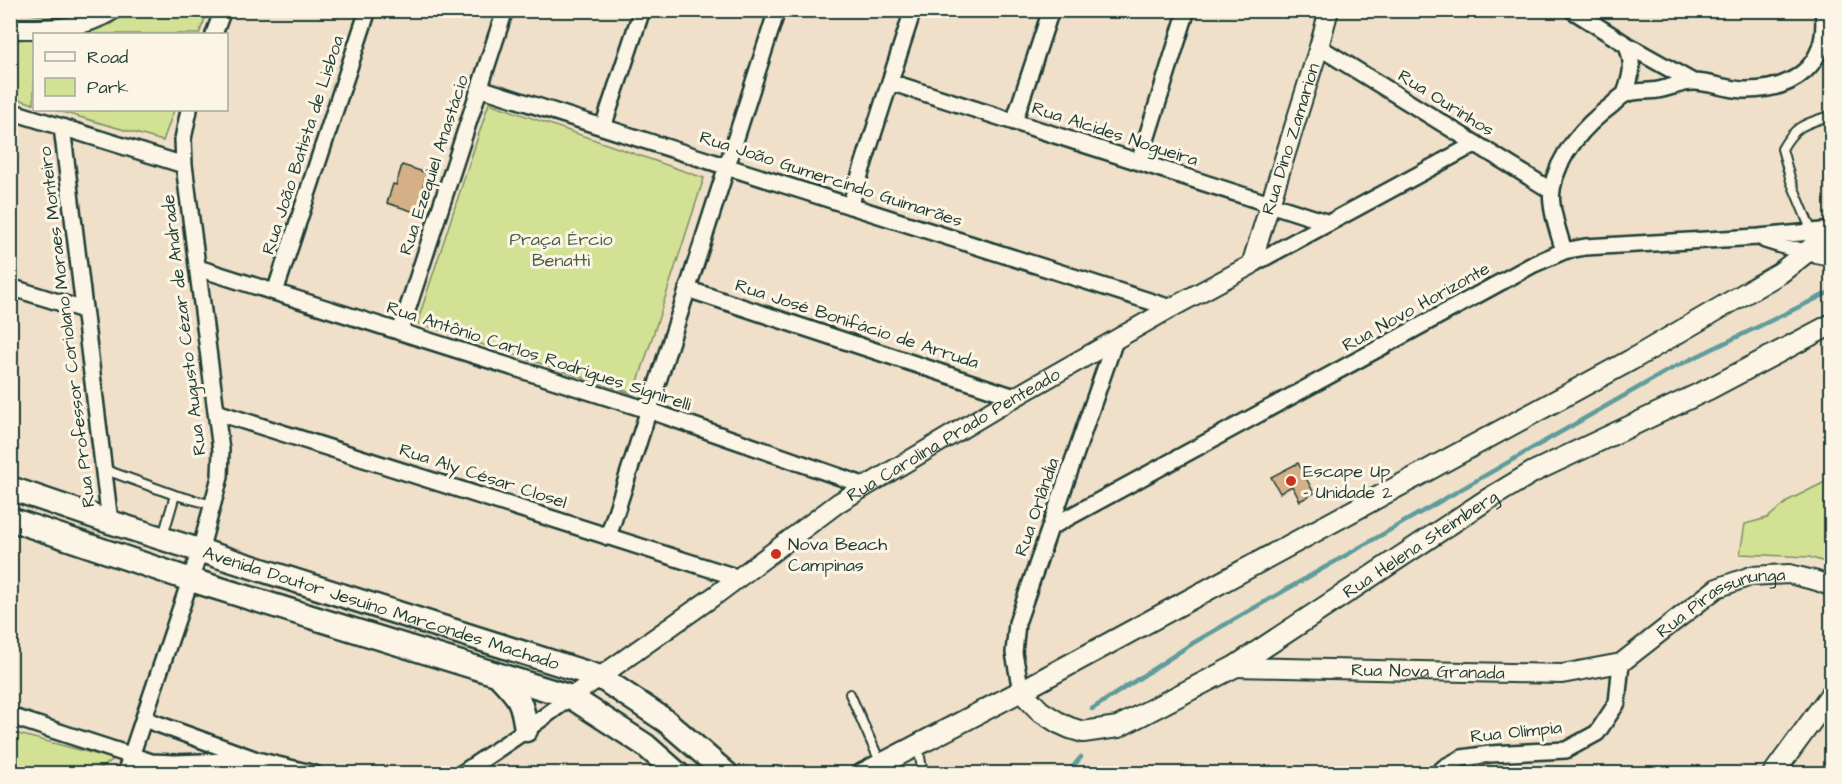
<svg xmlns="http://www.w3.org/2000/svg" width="1842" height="784" viewBox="0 0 1842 784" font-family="'Architects Daughter',sans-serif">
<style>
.green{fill:#d3e194;stroke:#798f64;stroke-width:1.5}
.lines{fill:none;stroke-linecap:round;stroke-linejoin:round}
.stream{stroke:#5f9c9c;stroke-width:4.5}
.building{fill:#d5b087;stroke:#1f3d34;stroke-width:1.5}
.service-casing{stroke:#1f3d34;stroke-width:12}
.minor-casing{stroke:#1f3d34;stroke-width:20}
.tertiary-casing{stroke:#1f3d34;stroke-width:22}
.secondary-casing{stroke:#1f3d34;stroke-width:24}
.primary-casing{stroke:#1f3d34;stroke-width:27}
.service{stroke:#fcf5e5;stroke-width:8}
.minor{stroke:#fcf5e5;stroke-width:15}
.tertiary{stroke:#fcf5e5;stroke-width:18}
.secondary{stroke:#fcf5e5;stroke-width:20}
.primary{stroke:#fcf5e5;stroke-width:22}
.poi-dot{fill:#c8321e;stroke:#fcf5e5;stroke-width:2}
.labels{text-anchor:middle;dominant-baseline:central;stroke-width:6;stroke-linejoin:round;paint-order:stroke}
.street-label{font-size:18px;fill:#1f3d34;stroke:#fcf5e5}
.park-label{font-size:18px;fill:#435e47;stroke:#fcf5e5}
.poi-label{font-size:18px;fill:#1f3d34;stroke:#fcf5e5;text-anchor:start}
</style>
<rect width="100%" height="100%" fill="#f0e0c9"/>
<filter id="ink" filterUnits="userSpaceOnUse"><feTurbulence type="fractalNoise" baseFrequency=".0167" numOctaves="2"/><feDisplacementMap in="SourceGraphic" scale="12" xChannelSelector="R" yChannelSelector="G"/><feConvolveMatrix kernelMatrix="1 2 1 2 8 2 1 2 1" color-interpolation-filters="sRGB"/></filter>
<g filter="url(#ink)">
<path class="green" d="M129,10H208V11L199,34H85L111,24Z
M17,11L83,10V11C61,17 39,17 17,11Z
M34,38V104L11,97L10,41Z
M489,103L704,178L634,394L417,323Z
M55,110H174L163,141Z
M1831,479V564L1809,557L1740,554L1745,524L1767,518L1791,499Z
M10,732H11L114,759L93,773H11Z"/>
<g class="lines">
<path class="stream" d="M1092,709L1193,643L1669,370L1832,291
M1067,774L1081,757"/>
</g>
<path class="building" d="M402,165L427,173L421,194L425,195L418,213L387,203L393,184L396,185Z
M1298,463L1314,493L1300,501L1292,486L1280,493L1271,477Z"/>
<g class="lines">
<g class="service-casing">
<path id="service" d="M1812,232L1791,181L1782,149C1796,124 1806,124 1832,115
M103,469L175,495L213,505
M163,536L175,495
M850,694L881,764
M918,746L923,774"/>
</g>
<g class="minor-casing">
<path id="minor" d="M1572,10L1627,45L1693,82
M214,34L223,10
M1319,47L1552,191
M890,82L1329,223
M480,88L1171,308
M1625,94C1632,74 1634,65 1627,45
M10,111L184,165
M1014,122L1051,10
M62,127L110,522
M603,127L642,10
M1139,162L1187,10
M850,206L913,10
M1765,240L1807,253L1832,258
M1564,251C1559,234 1549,206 1552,189C1558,154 1585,125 1612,105C1616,101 1621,96 1626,94C1636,90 1648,92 1658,90C1669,88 1682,82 1694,82C1708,82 1727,89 1743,90C1794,91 1830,65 1823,10
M1251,265L1475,144
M198,268L648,410L866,486
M10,287L84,310
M687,289L1015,397
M275,292L368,10
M400,332L505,10
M216,412L739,578
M1051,527L1534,264L1564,251L1585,247L1758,237L1832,230
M608,537L777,10
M1021,691L1014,653L1017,623L1115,340
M10,716L151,762L174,763L257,760
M144,719L257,760L315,774
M125,774L200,551L220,477L221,450L184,165L183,139L189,110
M461,774L526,730L571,697
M1437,774L1445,767L1462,758L1490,754L1566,750L1597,733L1617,703L1621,663"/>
</g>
<g class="tertiary-casing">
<g id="tertiary">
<path d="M10,29C50,29 78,31 113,10"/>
<path id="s1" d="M1234,667L1562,674L1621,663L1717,588L1751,576L1789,574L1817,581L1832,587"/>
<path id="s2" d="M571,697L717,594L838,503L1015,397L1171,308L1251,265L1319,47L1329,10"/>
</g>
</g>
<g class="secondary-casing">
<g id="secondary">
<path id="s3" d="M1021,691L1040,711L1059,723L1070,728L1083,732L1118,727L1234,667L1485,501L1533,472L1709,389L1832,324"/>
<path d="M862,774L1021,691L1631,360L1780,273L1832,232"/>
<path d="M1773,774L1832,693"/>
</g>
</g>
<g class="primary-casing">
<g id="primary">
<path id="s4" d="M10,488L110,522L600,677L666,721L727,774"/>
<path d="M10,519L191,580L571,697L645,745L678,774"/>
<path d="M498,675C519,697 522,699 526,730"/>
</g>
</g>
<use href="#service" class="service"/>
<use href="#minor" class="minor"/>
<use href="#tertiary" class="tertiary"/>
<use href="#secondary" class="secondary"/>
<use href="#primary" class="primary"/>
</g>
</g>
<g class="poi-dot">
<circle cx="1291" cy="481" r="6"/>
<circle cx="776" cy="554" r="6"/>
</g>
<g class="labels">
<g class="street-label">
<text transform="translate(1446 103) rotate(32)">Rua Ourinhos</text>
<text transform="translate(1115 134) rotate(18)">Rua Alcides Nogueira</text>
<text stroke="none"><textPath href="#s2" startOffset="939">Rua Dino Zamarion</textPath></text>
<text transform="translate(303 145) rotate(-72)">Rua João Batista de Lisboa</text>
<text transform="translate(434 165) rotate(-72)">Rua Ezequiel Anastácio</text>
<text transform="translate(831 179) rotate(18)">Rua João Gumercindo Guimarães</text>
<text transform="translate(1416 307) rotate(-29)">Rua Novo Horizonte</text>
<text transform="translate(857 324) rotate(18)">Rua José Bonifácio de Arruda</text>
<text transform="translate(184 325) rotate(-97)">Rua Augusto Cézar de Andrade</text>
<text transform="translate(67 327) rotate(-97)">Rua Professor Coriolano Moraes Monteiro</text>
<text transform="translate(539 356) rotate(18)">Rua Antônio Carlos Rodrigues Signirelli</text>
<text stroke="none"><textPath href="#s2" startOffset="464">Rua Carolina Prado Penteado</textPath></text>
<text transform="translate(483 476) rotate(18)">Rua Aly César Closel</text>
<text transform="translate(1037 507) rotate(-71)">Rua Orlândia</text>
<text stroke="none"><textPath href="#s3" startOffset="465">Rua Helena Steimberg</textPath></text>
<text stroke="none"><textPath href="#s1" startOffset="508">Rua Pirassununga</textPath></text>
<text stroke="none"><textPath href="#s4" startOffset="390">Avenida Doutor Jesuíno Marcondes Machado</textPath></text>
<text stroke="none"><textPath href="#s1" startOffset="194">Rua Nova Granada</textPath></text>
<text transform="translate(1516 732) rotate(-6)">Rua Olímpia</text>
</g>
<g class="park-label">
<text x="561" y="239">Praça Ércio<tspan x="561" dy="21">Benatti</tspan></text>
</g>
<g class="poi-label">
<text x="1303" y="471">Escape Up<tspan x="1303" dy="21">- Unidade 2</tspan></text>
<text x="788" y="544">Nova Beach<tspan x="788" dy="21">Campinas</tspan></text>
</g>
</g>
<rect width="1842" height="784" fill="none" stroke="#fcf5e5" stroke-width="36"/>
<rect x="18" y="18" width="1806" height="748" fill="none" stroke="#1f3d34" stroke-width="2" filter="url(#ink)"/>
<rect x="33" y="33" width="195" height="78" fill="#fcf5e5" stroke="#a4ab9e" stroke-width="1.5"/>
<rect x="45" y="52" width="30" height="9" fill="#fcf5e5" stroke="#a4ab9e" stroke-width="1.5"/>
<text x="87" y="63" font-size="18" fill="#1f3d34">Road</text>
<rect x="45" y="78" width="30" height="18" fill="#d3e194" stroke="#a4ab9e" stroke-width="1.5"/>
<text x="87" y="93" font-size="18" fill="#1f3d34">Park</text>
</svg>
